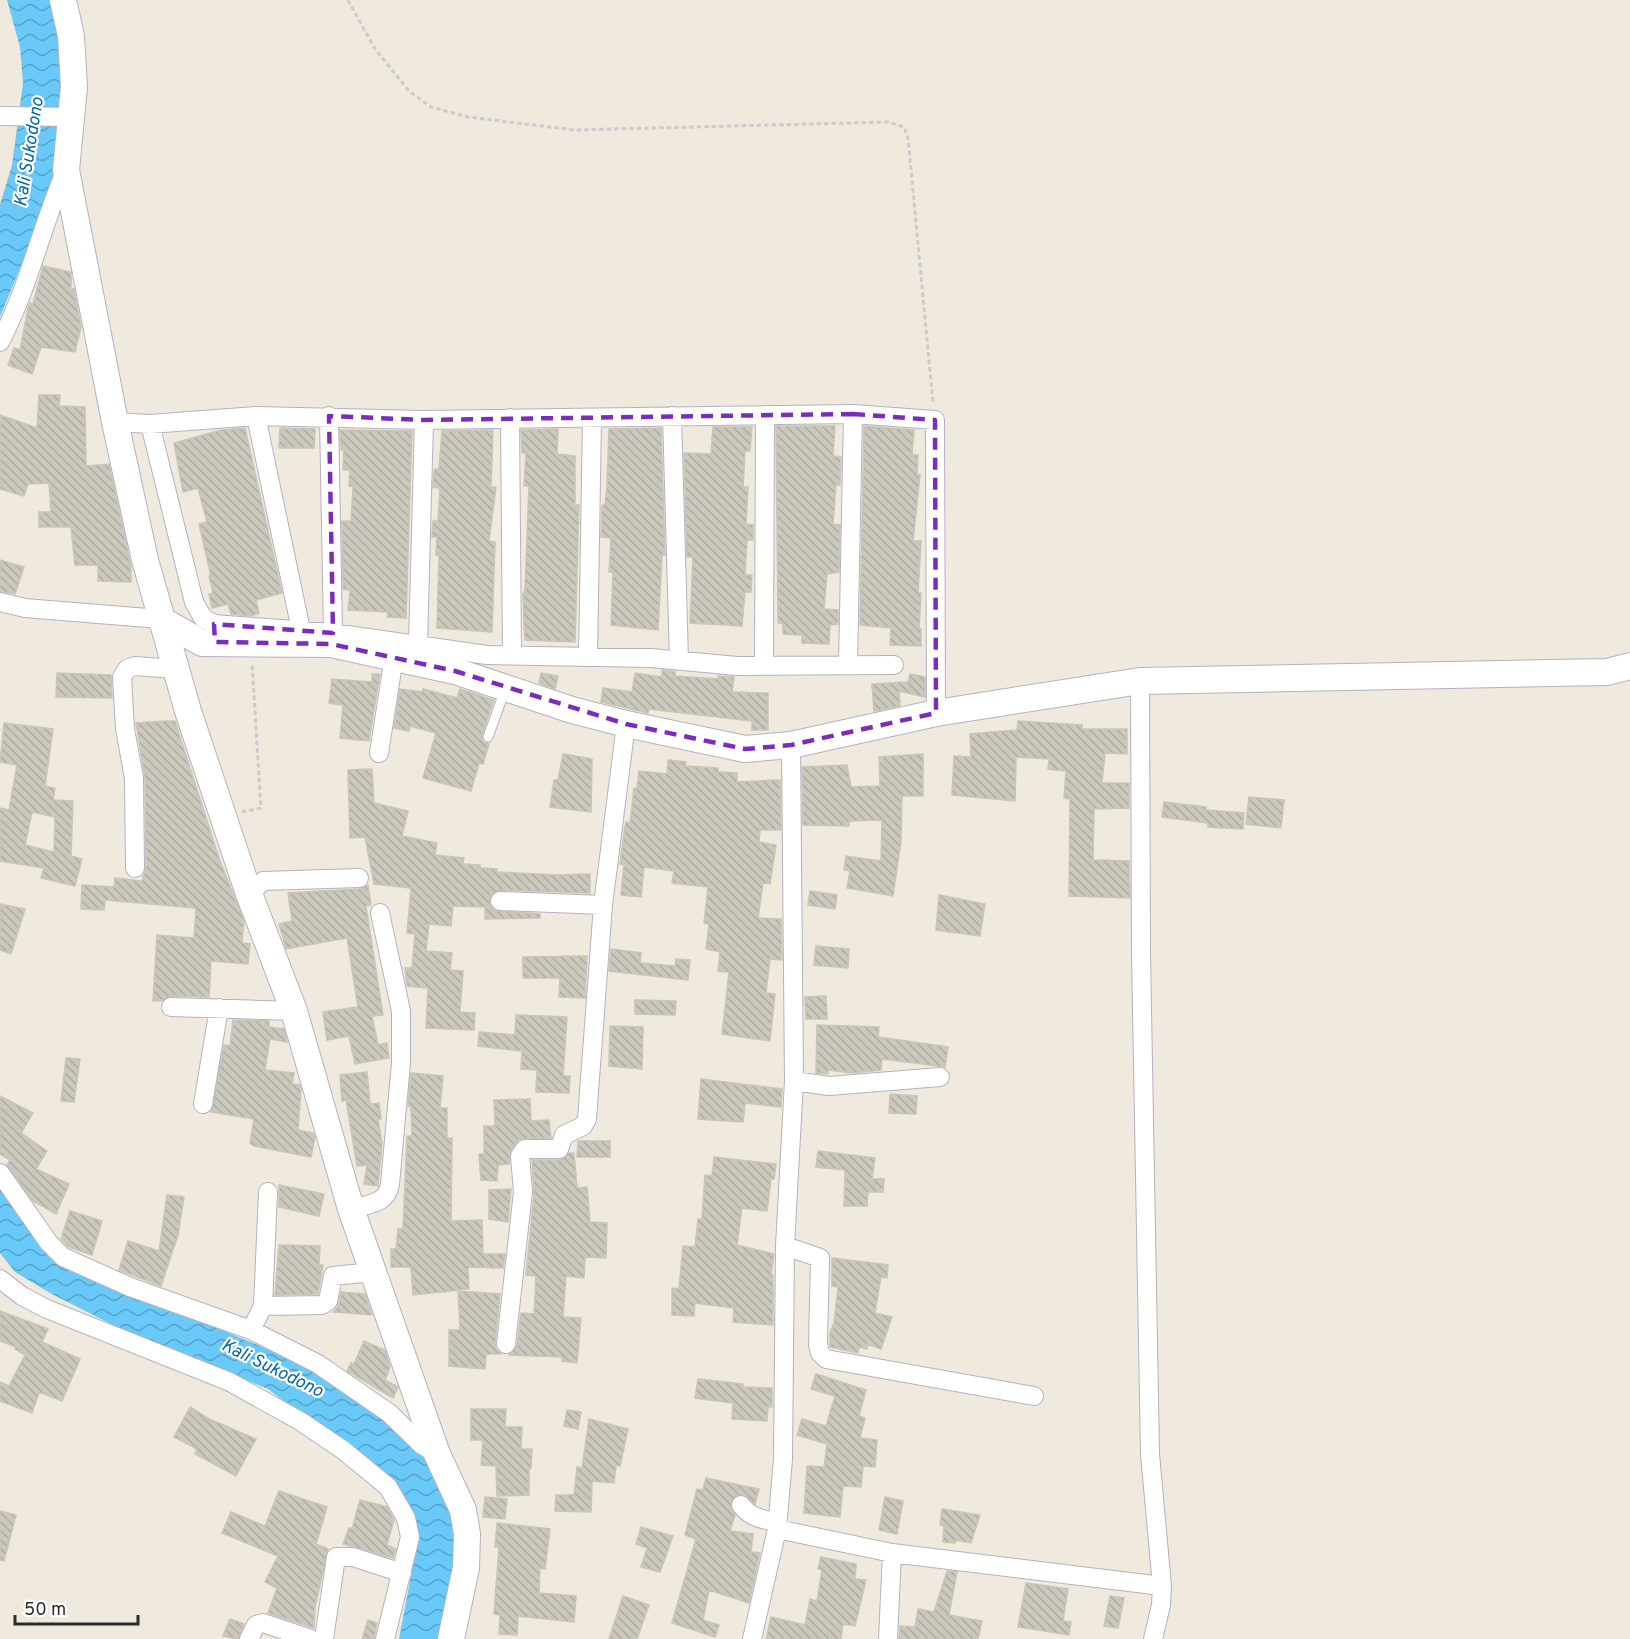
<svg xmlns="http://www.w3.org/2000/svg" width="1630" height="1639" viewBox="0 0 1630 1639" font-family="Overpass,sans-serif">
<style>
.water{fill:url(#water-waves)}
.building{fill:url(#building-back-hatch);stroke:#cbc5b7;stroke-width:1.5;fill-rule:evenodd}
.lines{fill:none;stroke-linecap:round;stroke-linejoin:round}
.lane-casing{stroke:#b2b3c1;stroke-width:11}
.street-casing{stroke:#b2b3c1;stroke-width:20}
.secondary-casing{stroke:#b2b3c1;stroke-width:28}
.path{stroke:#ccc;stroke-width:3;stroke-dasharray:4.5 3;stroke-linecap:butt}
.lane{stroke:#fff;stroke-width:9}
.street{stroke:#fff;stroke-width:18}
.secondary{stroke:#fff;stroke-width:26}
.marked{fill:none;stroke:#7b2cbf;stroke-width:4.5;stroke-dasharray:12 8;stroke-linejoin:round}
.labels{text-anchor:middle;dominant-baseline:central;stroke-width:4.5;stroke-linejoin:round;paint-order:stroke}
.water-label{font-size:18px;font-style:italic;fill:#0365aa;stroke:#fff}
</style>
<defs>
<pattern id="water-waves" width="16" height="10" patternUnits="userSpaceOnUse" patternTransform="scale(1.5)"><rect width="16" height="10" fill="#69c9f8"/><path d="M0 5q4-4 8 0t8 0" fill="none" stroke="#57a3c9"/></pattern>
<pattern id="building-back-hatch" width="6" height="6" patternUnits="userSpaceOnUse" patternTransform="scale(1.5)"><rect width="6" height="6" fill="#cac7bc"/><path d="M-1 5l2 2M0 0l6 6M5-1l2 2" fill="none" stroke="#aeaba2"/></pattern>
</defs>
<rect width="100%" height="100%" fill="#efe9de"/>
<path class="water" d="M7,0H53L65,77L57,178L0,317V205L12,165L23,83L20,47Z
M0,1187L39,1239L175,1310L281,1355L327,1379L383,1414L426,1452L452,1494L460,1553L444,1639H399L418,1538L401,1490L268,1389L111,1324L50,1293L15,1272L0,1253Z"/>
<path class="building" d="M43,266L71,272V289H74L81,327L75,352L41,347L32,374L8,365L14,348L20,350L28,308L30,303L33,304Z
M39,395H60L59,406L85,407L86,466L109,464L131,566V582L98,581V565H75L71,527H39V512H51L49,483L28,484L24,496L0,489V415L37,428Z
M776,426H835L833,456L841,457L840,485H836L833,524L840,525L839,572L827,574L824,609L838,610V624L830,625L829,644L802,643V635L783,634V624L778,623Z
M864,426L914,430L912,455H918L917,475H920L913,541H921L918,593H921L919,629H921V646L890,645L891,628L860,625Z
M713,427H752L750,451H745L743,487H748L746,524L753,525V540H747L745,575H752L751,592H745L742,626L690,623L693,557H687L684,453L711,454Z
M245,428L282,593L256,600L259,613L251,616L231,614L228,604L212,608L209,594L213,593L209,576H211L199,524L207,522L198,488L183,492L174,443L221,430Z
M280,428L315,429L314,448H279Z
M661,428L665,555H662L658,630L611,625L613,572H609L611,538L601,537L602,506L605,504L607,487L609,429Z
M558,429L557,454L575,456V505H579L575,642L525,640L524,626L523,594L525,589L529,486H524L526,453H522L521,430Z
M340,430L412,431L406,618L387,617L388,612L348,610L350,590L343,589L342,521H351L353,487L349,486L350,470H343L344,450H341Z
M493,430L491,487H496L489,541L495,542L492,632L437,628L439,555H436L437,537H432L433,521H438L440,488L433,487L434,472L435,469H439L442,431Z
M0,560L24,567L15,594L0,591Z
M662,670L675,672V676L718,679V676L734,677L732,692L768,693V730H752V721L649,709L648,713L601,702L603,688L632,692L635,673L662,677Z
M57,673L111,675L112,698L56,697Z
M541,673L558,676L555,689L539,683Z
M372,674H380L369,741L340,738L343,705L329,703L332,679L372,682Z
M910,674L925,677V697L899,691L900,706L874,711L872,684L908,682Z
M400,689L422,692L423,689L457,698L460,689L494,700L482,735L483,742L489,744L483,764L479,763L471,791L423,778L436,733L410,726L409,731L394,728Z
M167,721H175L220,861L244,921L242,943L250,944L248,964L211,961L209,997L171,996L161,1001H153L157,935L194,938L196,908L105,900L104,910L81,909L82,885L114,887L115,878L142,881L146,868L145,778L136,723Z
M1018,721L1082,725V729H1127V754L1105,753L1102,783H1129V808L1094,809L1093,860L1129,861L1130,898L1069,896L1070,799L1064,798L1066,771L1048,769L1049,759L1016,757L1015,801L952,795L954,756L971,757L970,734L1017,730Z
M4,723L53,729L45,786L55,788L53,800L73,801L71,856L82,859L75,886L41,878L44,868L0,861V808L9,810L17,765L0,762ZM32,812L55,817L54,852L25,845Z
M563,754L592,759L591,812L550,807L554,780H558Z
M923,754V796H902L901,841L893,896L847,888L850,871L844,870L846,856L881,861L882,820L849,821V826L803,825L802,767L847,765L851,787L880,786L879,757Z
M668,760L686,762L685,766L718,768V772L737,773V782L780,780L781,830H760L759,842L776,845L770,884L763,883L758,918L781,919L782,960L770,959L766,993L775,994L770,1041L722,1034L729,972L718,971L720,952L706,949L709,924L704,923L708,887L672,883L674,871L644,867L641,897L621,895L624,865L620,864L624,832L626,822L630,823L634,788L637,789L639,771L667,774Z
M372,769L374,803L408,811L402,836L437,843L435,855L464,858L463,864L480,865V868L497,869V872L557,875L590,874V893L500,890L490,896V906L495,911L540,914V918L485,919V907L453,906L451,926L429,924L426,951L452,953L450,970L463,971L460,1012L475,1013L474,1030L426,1028L428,988L407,986L405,968H412L415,934L407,933L411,888L374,884L365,837L350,838L348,770Z
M1249,797L1284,800L1281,828L1246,824Z
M1164,802L1206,807V810L1244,813L1243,829L1208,827V823L1162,817Z
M368,885L371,905L366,906L383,1015L372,1016L378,1045L387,1043L389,1058L355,1064L349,1036L327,1040L323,1012L358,1007L347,938L286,949L279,924L292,921L288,893L359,889Z
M810,891L837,895L835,909L808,905Z
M939,895L985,904L980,936L936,930Z
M0,904L25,909L11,954L0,950Z
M816,946L849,949L848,968L814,965Z
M611,949L641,953L640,963L675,966L676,959L690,960L688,980L609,971Z
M587,956L585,998L559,997L560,978H523V957Z
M826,996L827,1019H806L805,997Z
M635,1000L676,1001L675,1015L635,1014Z
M516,1015L567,1017L563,1076H570L569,1093L536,1092L537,1070L521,1069L522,1051L478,1046L479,1032L515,1035Z
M233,1020L269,1021V1027L284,1029L287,1042L270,1039L265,1070L294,1073L292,1084L300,1085L301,1089L298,1130L313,1133L315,1137L311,1157L254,1146L250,1143L254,1119L211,1112L224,1045L230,1046Z
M817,1025L879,1027L878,1037L948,1047L945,1067L882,1059L881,1070L852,1073L828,1070V1074L816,1073Z
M610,1026L643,1027L642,1069L609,1066Z
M66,1058L80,1059L74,1102L61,1101Z
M367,1072L370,1104L379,1103L381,1119H378L382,1143L378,1186L364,1184L367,1165L357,1166L346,1100L342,1101L340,1075Z
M411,1073L443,1076L440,1108H447V1138H452L451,1221L482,1220L483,1254H505L503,1268L468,1267L469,1289L413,1295L411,1267H391V1249H396L398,1229H403L407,1136H412L411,1106H408Z
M701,1079L782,1089L781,1107L745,1103L743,1122L698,1119Z
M890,1094L917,1096L916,1114L889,1113Z
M0,1096L33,1113L21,1133L47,1151L36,1169L69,1184L56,1214L33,1201L7,1165L10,1160L0,1154Z
M530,1099L531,1121L549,1120L551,1138L519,1139L511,1150L509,1164L498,1165L497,1181L481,1180L479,1154H484V1126H495L494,1100Z
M578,1141H610V1157H577Z
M818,1151L875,1158L872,1179H884L883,1192H868L867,1206H844L845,1170L816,1167Z
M569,1153H574L577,1188L587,1187L590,1222L607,1223L606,1258L585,1257L584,1278L566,1276L563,1317L581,1318L577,1363L562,1361V1357L509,1355L517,1346L521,1313L534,1314L536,1276L526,1275L534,1193L532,1160H560Z
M714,1157L776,1164L774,1179H771L767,1211L742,1208L737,1245L774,1254L771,1275H773V1325L733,1322L734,1308L695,1303L694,1316L672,1315V1288L679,1289L683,1246L695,1247L698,1219H702L705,1175L712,1176Z
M279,1185L324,1194L319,1216L279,1207Z
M511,1189L508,1222L489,1219V1190Z
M167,1195L184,1197L178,1235L161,1286L119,1270L128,1241L159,1251Z
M70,1211L102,1221L92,1255L69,1247L61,1239Z
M279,1245L320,1246L319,1265H323L318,1294L275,1295Z
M832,1258L888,1265L887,1278L881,1277L875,1313L892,1317L881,1349L867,1344V1349L859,1347L858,1353L830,1347V1333L834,1323L838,1287L832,1286Z
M458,1291L500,1294L495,1343L496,1349L501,1354H486L485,1369L449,1366V1330H460Z
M341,1292L365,1294L372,1315L333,1312L338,1307Z
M0,1311L48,1329L42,1342L80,1359L62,1401L39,1392L32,1413L0,1401V1382L9,1386L25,1355L15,1349L16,1347L0,1341Z
M364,1341L385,1350L390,1367L385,1380L398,1387L393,1398L347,1371L351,1363L354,1364Z
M816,1374L866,1390L859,1416L865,1418L860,1438L877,1440L875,1467L863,1466L861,1487L843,1486L840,1517L804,1513L807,1466L824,1467L827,1444L797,1435L802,1419L826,1426L835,1396L811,1389Z
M698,1379L743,1384V1387L772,1388V1407H768L767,1421L732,1419L733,1403L695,1398Z
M190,1407L209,1419L256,1439L236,1476L195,1454L197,1449L174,1437Z
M471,1409H506L505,1427H522L521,1449H532L531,1468H529V1495L497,1496L496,1466L481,1465L483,1440H471Z
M567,1410L581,1412L578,1429L564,1426Z
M589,1419L628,1429L620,1466L616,1465L614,1483L592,1481L591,1512L555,1511L556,1495H574L577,1467L582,1468Z
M706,1478L759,1489L755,1504L745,1495L740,1494L730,1502L735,1515L730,1531L753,1534L751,1552L760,1553L749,1603L709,1590L703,1620L719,1625L715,1637L672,1623L696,1539L685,1535L697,1489L703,1490Z
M279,1491L327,1507L316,1544L328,1549L315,1607L314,1628L268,1613L277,1588L265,1582L278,1556L222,1533L231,1512L265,1526Z
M485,1497L507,1499L505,1519L483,1517Z
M885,1497L903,1501L897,1534L879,1530Z
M360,1500L387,1507L394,1520L387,1545L396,1549L393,1558L343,1544L349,1528L352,1529Z
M942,1509L980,1515L971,1543L956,1540L955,1543L943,1542L944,1525H940Z
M0,1511L16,1515L4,1561L0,1560Z
M497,1523L550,1529L545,1569L540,1568L539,1593L576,1596L574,1622L518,1616L517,1635L499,1634L500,1615L494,1614L499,1547H495Z
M641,1527L673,1536L660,1572L641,1567L647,1548L636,1544Z
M821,1557L856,1564L855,1579L866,1580L855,1626L843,1624L841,1639H766L771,1617L805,1625L810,1599L817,1601L822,1570L818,1569Z
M947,1571L957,1572L949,1615L982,1621L978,1639H899L900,1626L915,1627L918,1609L934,1612Z
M1026,1583L1068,1589L1063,1621L1071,1622L1069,1635L1018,1627Z
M623,1596L649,1605L637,1639H609Z
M1110,1596L1124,1598L1118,1628L1104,1626Z
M230,1619L244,1624L238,1639L223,1636Z
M368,1620L377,1623L374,1639H362Z"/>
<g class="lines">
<g class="lane-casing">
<path id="lane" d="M488,737L505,690"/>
</g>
<g class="street-casing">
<path id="street" d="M0,116L72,117
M0,342C29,287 41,227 66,170
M256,416L301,630
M329,416L333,633
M672,416L679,660
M510,418L512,655
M115,422L150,424L256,416L424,420L853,414L935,420L936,713
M150,424L194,602L203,618L214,624L333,633L487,655L651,658L737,666L894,665
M0,602L25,608L160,619
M418,645L424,420
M588,657L592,419
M764,665L765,415
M848,665L853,414
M1140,681L1141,953L1150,1454L1162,1586L1161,1605L1153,1639
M379,753L394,657
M135,868L134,778L125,729L122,677L127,669L135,666L175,669
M248,891L255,889L263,881L359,878
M500,901L603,905
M171,1007L294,1011
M794,1081L829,1086L940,1077
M203,1104L219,1008
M0,1173L49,1243L63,1257L130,1287L251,1330L318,1364L389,1413L422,1445L437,1454
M351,1209C369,1204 387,1204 390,1184L401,1063V1011L380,913
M785,1246L820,1258L818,1345L820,1353L826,1359L1034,1396
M0,1279L22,1296L47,1309L230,1382L300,1421L343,1450L388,1487L406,1518L410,1537L385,1639
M263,1306L268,1192
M251,1330L263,1306L322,1305L328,1301L333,1276L373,1272
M506,1344L523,1192L520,1156L525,1149H559L564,1135L583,1126L587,1119L603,905L626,724
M741,1505C750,1518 763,1519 778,1523
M777,1529L892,1553L1162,1586
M249,1639L256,1625L263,1623L311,1639
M324,1639L336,1557H353L402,1573
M752,1639L777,1529L783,1459L785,1246L794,1081L791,745
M888,1639L892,1553"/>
</g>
<g class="secondary-casing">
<path id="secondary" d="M63,0L71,36L74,87L66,170L115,422L145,560L188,711L248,891L294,1011L351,1209L437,1454L463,1510L467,1534L466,1568L451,1639
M160,619L202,643L331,644L455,671L572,710L626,724L745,749L791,745L936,713L1140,681L1607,672L1630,666"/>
</g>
<path class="path" d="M348,0L375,49L409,91L431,107L468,117L574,130L888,122L904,127L908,138L933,403
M242,812L261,808L252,664"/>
<use href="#lane" class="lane"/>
<use href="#street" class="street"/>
<use href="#secondary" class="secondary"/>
</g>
<path class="marked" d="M853,414L935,420L936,713L791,745L745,749L626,724L455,671L331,644L215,642L214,624L333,633L329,416L424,420Z"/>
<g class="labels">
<g class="water-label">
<text transform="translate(30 152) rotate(-81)">Kali Sukodono</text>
<text transform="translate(272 1369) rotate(26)">Kali Sukodono</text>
</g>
</g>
<path d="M15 1615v9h123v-9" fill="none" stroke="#2c2c2c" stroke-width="3"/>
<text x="24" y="1615" font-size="18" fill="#2c2c2c" stroke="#ffffff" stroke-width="4.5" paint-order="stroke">50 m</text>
</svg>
